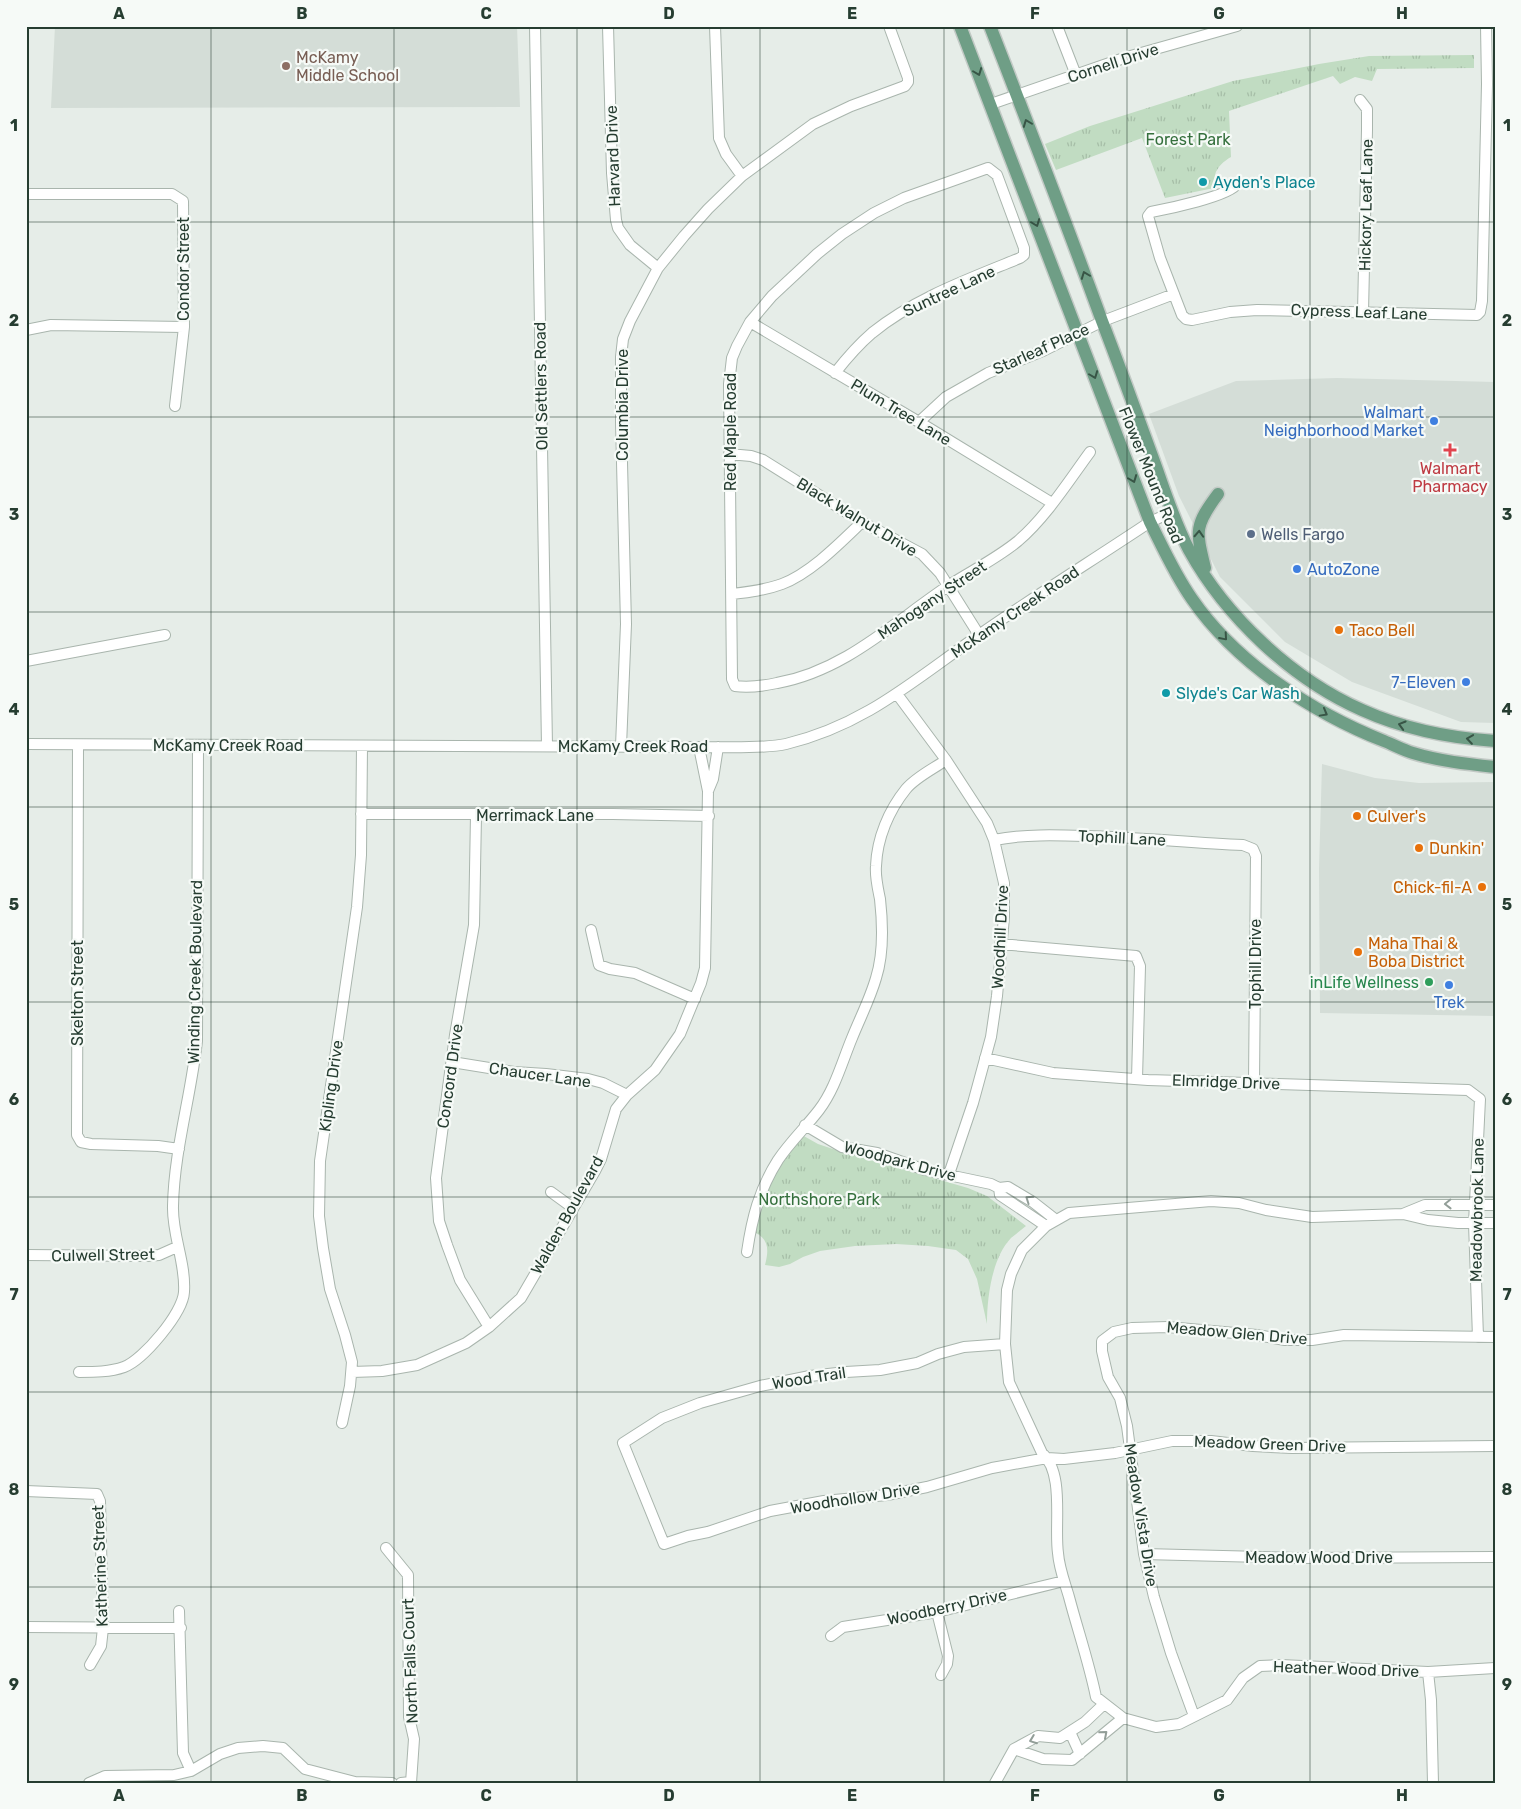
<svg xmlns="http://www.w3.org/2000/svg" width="1521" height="1809" viewBox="0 0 1521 1809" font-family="Rubik,sans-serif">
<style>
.built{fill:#d4ddd7}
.park{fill:url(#park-tufts)}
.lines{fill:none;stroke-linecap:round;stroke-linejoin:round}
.minor-casing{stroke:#a9b5ad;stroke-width:12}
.major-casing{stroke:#c2c9c5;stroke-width:15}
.minor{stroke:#fff;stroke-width:10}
.major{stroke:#6f9e86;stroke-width:12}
.oneway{stroke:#385546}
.oneway2{stroke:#929e98}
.grid{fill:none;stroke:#263d31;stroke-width:1;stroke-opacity:0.55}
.education-dot{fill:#8d6e63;stroke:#f6faf7;stroke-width:2}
.culture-dot{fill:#0f9aa8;stroke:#f6faf7;stroke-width:2}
.shop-dot{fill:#3f7fe0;stroke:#f6faf7;stroke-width:2}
.health-dot{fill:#e0444e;stroke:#f6faf7;stroke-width:2}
.service-dot{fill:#5c6f8a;stroke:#f6faf7;stroke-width:2}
.food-dot{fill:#e8710a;stroke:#f6faf7;stroke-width:2}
.leisure-dot{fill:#2e9e5b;stroke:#f6faf7;stroke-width:2}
.labels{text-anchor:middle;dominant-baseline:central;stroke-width:4.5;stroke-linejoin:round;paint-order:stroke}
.education-label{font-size:16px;fill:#785e54;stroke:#f6faf7;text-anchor:start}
.street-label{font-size:16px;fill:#263d31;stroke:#f6faf7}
.park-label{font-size:16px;fill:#35703d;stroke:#f6faf7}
.culture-label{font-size:16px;fill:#0d838f;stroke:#f6faf7;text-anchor:start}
.shop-label{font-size:16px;fill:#366cbe;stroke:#f6faf7;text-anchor:end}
.health-label{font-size:16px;fill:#be3a42;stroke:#f6faf7}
.service-label{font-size:16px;fill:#4e5e75;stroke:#f6faf7;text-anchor:start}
.food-label{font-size:16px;fill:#c56008;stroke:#f6faf7;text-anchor:start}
.leisure-label{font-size:16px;fill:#27864d;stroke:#f6faf7;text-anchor:end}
.neatline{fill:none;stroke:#263d31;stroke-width:2}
.grid-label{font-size:16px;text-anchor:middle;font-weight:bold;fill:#263d31}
</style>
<defs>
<pattern id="park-tufts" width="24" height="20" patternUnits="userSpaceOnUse" patternTransform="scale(1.25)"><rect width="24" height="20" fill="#c1dcc2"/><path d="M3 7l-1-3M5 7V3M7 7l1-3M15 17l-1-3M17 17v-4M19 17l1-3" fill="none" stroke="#a6bea7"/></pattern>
</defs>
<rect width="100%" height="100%" fill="#e6ede8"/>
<path class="built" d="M55,26H517L520,107L51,108Z
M1337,378L1495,382V723L1461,722L1352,682L1285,642L1220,577L1179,496L1149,414L1236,381Z
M1322,764L1375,778L1419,783L1495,782V1016L1320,1013L1319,869Z"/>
<path class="park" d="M1474,55V68L1377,69L1372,81L1355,77L1340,84L1333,76L1229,111L1231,157C1224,161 1217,167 1215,175C1214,179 1215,183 1214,188L1165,198L1142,138L1056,170L1045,144L1090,126L1233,81L1319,64L1369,56Z
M802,1135L818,1144L839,1151L968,1188L987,1196L1026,1226C1021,1230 1016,1234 1011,1238C992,1258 987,1297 987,1324L977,1279L968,1259L956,1250L928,1246L896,1244L855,1246L820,1251L803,1257L790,1264L779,1267L765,1265C769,1250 769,1239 754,1232L765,1189L779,1163Z"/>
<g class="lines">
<g class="minor-casing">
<path id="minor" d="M535,26L547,746
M608,26L612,173L616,220L618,228L630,245L658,268
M715,26L719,138L726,154L742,176
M1057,26L1076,75
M1360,100L1367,109V130L1363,312
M991,104L1127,57L1237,26
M1237,184C1230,196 1167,209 1151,212L1148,216L1160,258L1182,315L1186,319L1192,320L1230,312L1257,310L1477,315L1480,312L1482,301L1487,84L1486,26
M26,194H172L183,201L184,327L175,406
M750,322L919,422L1052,503
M26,330L51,325L184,327
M835,373C846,359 858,345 872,333C915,298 969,279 1020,258L1024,255V248L997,175L988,168L904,198L874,213L842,234L817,254L772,296L750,322L737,346L732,358L729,384L732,679L735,686C749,688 763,686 777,683C844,671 893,623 948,586C971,571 996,559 1018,541C1046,517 1068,482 1090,452
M919,422L946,397L988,373L1043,351L1103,321L1174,294
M729,454L751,456L763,460L862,522L922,554L940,573L979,635
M732,594C749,592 766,590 782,584C811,573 840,543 862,522
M26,661L165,635
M897,694L946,760L987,823L994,840L1004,883V917L997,996L991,1037L973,1103L949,1174
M26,744L699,747C724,747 763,749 786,744C865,725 914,680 979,635C1035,596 1093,560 1150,522L1172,512
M78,745L77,1135L81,1142L91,1144L158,1146L179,1149
M621,746L626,624L621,422V357L623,339L630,321L658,268L684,236L708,209L742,176L813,124L851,106L905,86L908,82V78L889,26
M708,791L713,779L718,747
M361,814H613L709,816
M476,815L474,925L455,1035L436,1178L439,1221L447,1245L460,1280L489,1327
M994,840C1025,834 1055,835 1086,836C1138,837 1191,843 1243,845L1253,849L1256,856L1254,1083
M591,930L599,965L610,969L635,973L695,999
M1000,944L1136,956L1140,966L1137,1079
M985,1058L1053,1073L1148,1080L1468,1090L1480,1099L1474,1223L1478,1337
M452,1062L514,1072L546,1074L588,1079L603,1083L627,1095
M805,1125L842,1147L877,1153L925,1170L991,1184L999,1188L1008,1187L1033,1202L1056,1220
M999,1188L1000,1195L1046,1226
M551,1192L573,1208
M1403,1214L1425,1205H1495
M1495,1223H1458L1428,1220L1403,1214L1312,1217L1266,1210L1239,1203L1211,1201L1069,1213L1046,1226L1022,1250L1011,1274L1007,1290L1005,1344L1009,1382L1042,1453C1065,1473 1054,1525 1058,1553C1059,1568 1065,1583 1069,1597C1078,1631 1089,1663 1096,1697L1123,1718L1156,1727L1179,1724L1227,1700L1243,1678L1260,1666L1281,1665L1428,1672L1495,1668
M747,1252C752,1218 759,1190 778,1160C790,1142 806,1127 819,1110C835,1089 842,1062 852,1038C860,1018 870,999 876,978C884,953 883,926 880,899C878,889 875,877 876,866C877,838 889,810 906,789C916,777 933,769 946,760
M26,1255L147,1256L159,1255L177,1247
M1005,1344L964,1347L938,1354L917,1363L880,1370L846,1372L810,1376L760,1386L700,1403L662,1418L623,1443L664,1544L688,1536L708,1532L770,1511L824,1501L887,1495L927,1487L992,1468L1047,1458L1064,1459L1115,1453L1172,1441H1211L1253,1446L1292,1448L1495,1446
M79,1372C94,1372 110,1372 124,1367C143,1360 183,1313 184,1292C186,1263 172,1235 173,1206C174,1151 191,1096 197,1041L198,745
M352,1372L382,1371L417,1365L466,1343L489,1327L521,1298L595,1171L601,1159L616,1109L627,1095L655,1070L680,1034L701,983L705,968L708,791L699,747
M342,1423L350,1386L352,1362L345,1335L330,1289L323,1248L319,1216L320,1161L357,907L361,855L362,746
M26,1491L97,1494L100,1501L103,1628L101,1646L90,1665
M386,1548L408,1575L409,1717L414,1739L411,1783
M1144,1554L1297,1558L1495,1557
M179,1611L183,1753L191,1771
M937,1612L948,1656L947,1664L941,1675
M26,1627L181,1628
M831,1636L843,1627L937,1612L1064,1581
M1428,1672L1431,1700L1433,1783
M1194,1716L1171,1653L1154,1597L1144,1554L1127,1426L1120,1398L1108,1377L1102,1351V1341L1114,1332L1132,1328L1168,1327L1257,1335L1285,1340H1312L1344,1335L1495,1337
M1070,1732L1080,1754
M1014,1749L1043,1759L1072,1760L1123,1718
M89,1783L105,1776L174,1775L191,1771L220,1754L238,1748L263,1746L283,1748L305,1769L355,1782L392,1783
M401,1783L411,1782
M995,1783L1014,1749L1038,1736L1060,1738L1085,1722L1104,1704"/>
</g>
<g class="major-casing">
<path id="major" d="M960,26L1150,522C1163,548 1175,575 1192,599C1236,663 1313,713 1384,741C1394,745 1403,750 1413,753C1439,761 1467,764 1495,767
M990,26C1028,124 1066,222 1102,321C1119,365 1135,409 1151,453C1163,485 1173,520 1189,550C1226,617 1292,679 1362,710C1404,729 1450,738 1495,741
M1205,568C1196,531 1194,526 1218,494"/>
</g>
<use href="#minor" class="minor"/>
<use href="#major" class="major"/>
</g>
<defs><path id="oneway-chevron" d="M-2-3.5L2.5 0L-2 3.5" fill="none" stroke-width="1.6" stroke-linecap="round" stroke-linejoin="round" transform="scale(1.25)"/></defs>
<g class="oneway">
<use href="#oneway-chevron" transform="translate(978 72) rotate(69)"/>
<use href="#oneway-chevron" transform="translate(1027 123) rotate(-111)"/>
<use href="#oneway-chevron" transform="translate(1036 223) rotate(69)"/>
<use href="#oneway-chevron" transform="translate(1085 275) rotate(-111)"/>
<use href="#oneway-chevron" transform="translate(1094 375) rotate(69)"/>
<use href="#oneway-chevron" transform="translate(1133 479) rotate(69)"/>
<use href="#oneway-chevron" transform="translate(1199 534) rotate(-87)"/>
<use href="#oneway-chevron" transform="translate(1224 637) rotate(49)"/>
<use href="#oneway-chevron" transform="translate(1324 713) rotate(29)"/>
<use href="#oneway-chevron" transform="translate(1402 725) rotate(-164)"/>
<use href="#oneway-chevron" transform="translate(1470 739) rotate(-172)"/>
</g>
<g class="oneway2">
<use href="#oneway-chevron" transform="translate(1029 1199) rotate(-145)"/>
<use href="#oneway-chevron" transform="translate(1448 1204) rotate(179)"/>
<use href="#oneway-chevron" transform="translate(1104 1734) rotate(-41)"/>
<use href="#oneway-chevron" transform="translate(1033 1740) rotate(159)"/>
</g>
<path class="grid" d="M211,26V1783M394,26V1783M577,26V1783M760,26V1783M944,26V1783M1127,26V1783M1310,26V1783M26,222H1495M26,417H1495M26,612H1495M26,807H1495M26,1002H1495M26,1197H1495M26,1392H1495M26,1587H1495"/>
<circle class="education-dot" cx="286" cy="66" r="5"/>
<g class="culture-dot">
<circle cx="1203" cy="182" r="5"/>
<circle cx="1166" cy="693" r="5"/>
</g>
<g class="shop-dot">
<circle cx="1434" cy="421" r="5"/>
<circle cx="1297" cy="569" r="5"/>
<circle cx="1466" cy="682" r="5"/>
<circle cx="1449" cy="985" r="5"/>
</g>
<path class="health-dot" d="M1447.5 442.5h5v5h5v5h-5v5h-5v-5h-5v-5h5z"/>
<circle class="service-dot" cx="1251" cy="534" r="5"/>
<g class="food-dot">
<circle cx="1339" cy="630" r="5"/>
<circle cx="1357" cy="816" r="5"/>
<circle cx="1419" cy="848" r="5"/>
<circle cx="1482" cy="887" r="5"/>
<circle cx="1358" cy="952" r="5"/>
</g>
<circle class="leisure-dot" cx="1429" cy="982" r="5"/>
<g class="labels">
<g class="education-label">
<text x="296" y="57">McKamy<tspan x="296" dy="18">Middle School</tspan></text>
</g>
<g class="street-label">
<text transform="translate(1113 63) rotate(-18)">Cornell Drive</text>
<text transform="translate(613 156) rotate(-92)">Harvard Drive</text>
<text transform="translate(1366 205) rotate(-89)">Hickory Leaf Lane</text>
<text transform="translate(183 269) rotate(-90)">Condor Street</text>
<text transform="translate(949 291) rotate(-25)">Suntree Lane</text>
<text transform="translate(1359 312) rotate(2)">Cypress Leaf Lane</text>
<text transform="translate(1041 349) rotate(-24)">Starleaf Place</text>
<text transform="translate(541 386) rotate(-91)">Old Settlers Road</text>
<text transform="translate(622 405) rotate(-90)">Columbia Drive</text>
<text transform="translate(901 412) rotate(31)">Plum Tree Lane</text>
<text transform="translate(730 432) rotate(-90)">Red Maple Road</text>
<text transform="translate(1151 475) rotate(68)">Flower Mound Road</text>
<text transform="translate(857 517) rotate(31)">Black Walnut Drive</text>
<text transform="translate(932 600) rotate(-34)">Mahogany Street</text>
<text transform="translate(1015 612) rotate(-34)">McKamy Creek Road</text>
<text x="228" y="745">McKamy Creek Road</text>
<text x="633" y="746">McKamy Creek Road</text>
<text x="535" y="815">Merrimack Lane</text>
<text transform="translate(1122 838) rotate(3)">Tophill Lane</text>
<text transform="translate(1000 937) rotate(-87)">Woodhill Drive</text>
<text transform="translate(1255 964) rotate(-90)">Tophill Drive</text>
<text transform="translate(195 972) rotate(-89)">Winding Creek Boulevard</text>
<text transform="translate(77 993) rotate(-90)">Skelton Street</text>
<text transform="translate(540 1075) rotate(8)">Chaucer Lane</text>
<text transform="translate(450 1076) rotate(-82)">Concord Drive</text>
<text transform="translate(1226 1082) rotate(2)">Elmridge Drive</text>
<text transform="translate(331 1086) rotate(-82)">Kipling Drive</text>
<text transform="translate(900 1161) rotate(15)">Woodpark Drive</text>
<text transform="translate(1477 1210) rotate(-89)">Meadowbrook Lane</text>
<text transform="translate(567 1215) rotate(-61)">Walden Boulevard</text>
<text transform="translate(103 1255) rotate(-1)">Culwell Street</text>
<text transform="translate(1237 1333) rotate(5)">Meadow Glen Drive</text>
<text transform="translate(809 1378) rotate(-9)">Wood Trail</text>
<text transform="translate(1270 1444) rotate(2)">Meadow Green Drive</text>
<text transform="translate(855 1498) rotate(-9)">Woodhollow Drive</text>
<text transform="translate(1141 1515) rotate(81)">Meadow Vista Drive</text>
<text x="1319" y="1557">Meadow Wood Drive</text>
<text transform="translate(100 1566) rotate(-92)">Katherine Street</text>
<text transform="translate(947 1607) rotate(-12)">Woodberry Drive</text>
<text transform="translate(410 1661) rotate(-92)">North Falls Court</text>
<text transform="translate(1346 1669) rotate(2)">Heather Wood Drive</text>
</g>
<g class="park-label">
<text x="1188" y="139">Forest Park</text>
<text x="819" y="1199">Northshore Park</text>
</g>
<g class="culture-label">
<text x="1213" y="182">Ayden's Place</text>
<text x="1176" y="693">Slyde's Car Wash</text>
</g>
<g class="shop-label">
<text x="1424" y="412">Walmart<tspan x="1424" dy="18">Neighborhood Market</tspan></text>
<text x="1307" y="569" text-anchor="start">AutoZone</text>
<text x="1456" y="682">7-Eleven</text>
<text x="1449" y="1002" text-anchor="middle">Trek</text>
</g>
<g class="health-label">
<text x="1450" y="468">Walmart<tspan x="1450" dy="18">Pharmacy</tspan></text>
</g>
<g class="service-label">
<text x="1261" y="534">Wells Fargo</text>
</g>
<g class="food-label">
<text x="1349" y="630">Taco Bell</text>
<text x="1367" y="816">Culver's</text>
<text x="1429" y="848">Dunkin'</text>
<text x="1472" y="887" text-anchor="end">Chick-fil-A</text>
<text x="1368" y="943">Maha Thai &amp;<tspan x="1368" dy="18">Boba District</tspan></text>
</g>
<g class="leisure-label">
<text x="1419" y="982">inLife Wellness</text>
</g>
</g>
<rect width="1521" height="1809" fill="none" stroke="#f6faf7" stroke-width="55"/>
<rect x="28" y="28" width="1466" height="1754" class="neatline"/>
<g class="grid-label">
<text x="119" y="19">A</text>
<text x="302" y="19">B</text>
<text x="486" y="19">C</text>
<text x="669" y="19">D</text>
<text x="852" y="19">E</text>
<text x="1035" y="19">F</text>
<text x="1219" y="19">G</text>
<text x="1402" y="19">H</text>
<text x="14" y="131">1</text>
<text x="1507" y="131">1</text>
<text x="14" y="326">2</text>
<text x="1507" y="326">2</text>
<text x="14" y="520">3</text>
<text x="1507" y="520">3</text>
<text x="14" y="715">4</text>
<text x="1507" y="715">4</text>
<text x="14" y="910">5</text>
<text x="1507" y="910">5</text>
<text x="14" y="1105">6</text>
<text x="1507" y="1105">6</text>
<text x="14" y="1300">7</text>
<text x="1507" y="1300">7</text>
<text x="14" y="1495">8</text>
<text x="1507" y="1495">8</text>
<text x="14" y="1690">9</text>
<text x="1507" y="1690">9</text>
<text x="119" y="1801">A</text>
<text x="302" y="1801">B</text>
<text x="486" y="1801">C</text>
<text x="669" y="1801">D</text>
<text x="852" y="1801">E</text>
<text x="1035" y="1801">F</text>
<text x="1219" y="1801">G</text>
<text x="1402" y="1801">H</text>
</g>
</svg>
